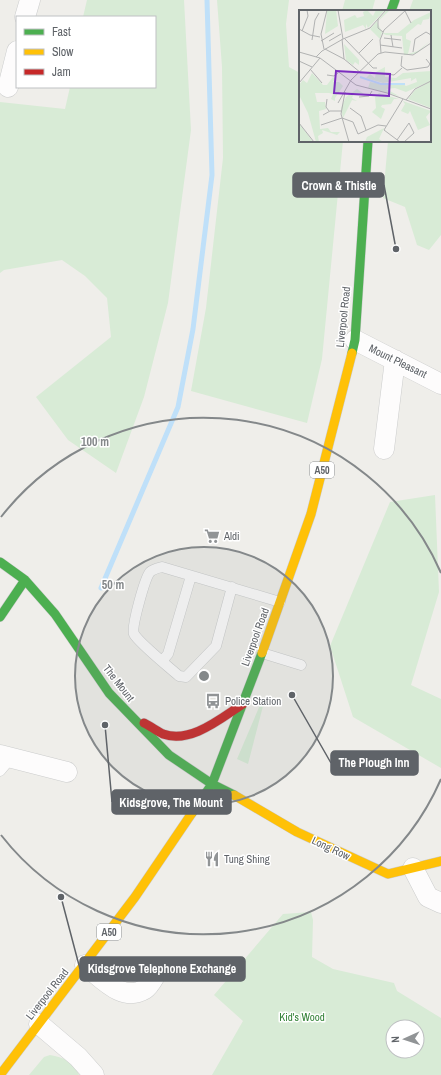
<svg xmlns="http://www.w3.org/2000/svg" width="441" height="1075" viewBox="0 0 441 1075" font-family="'Archivo Narrow',sans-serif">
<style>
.green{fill:#d8ebd6;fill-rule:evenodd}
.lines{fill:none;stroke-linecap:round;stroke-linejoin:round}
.stream{stroke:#bfe0f9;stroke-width:5}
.lane-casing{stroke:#cbcccc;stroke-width:11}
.street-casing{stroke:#cbcccc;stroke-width:21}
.fast-casing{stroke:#cacacb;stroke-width:10}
.slow-casing{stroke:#cacacb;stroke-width:10}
.jam-casing{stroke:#cacacb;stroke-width:10}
.lane{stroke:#fdfcfc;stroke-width:10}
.street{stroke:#fdfcfc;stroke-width:20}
.fast{stroke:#4caf50;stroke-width:9}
.slow{stroke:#ffc107;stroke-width:9}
.jam{stroke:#c62828;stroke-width:9}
.ring{fill:none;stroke:#84888a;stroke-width:2}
.labels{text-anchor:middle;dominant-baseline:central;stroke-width:3;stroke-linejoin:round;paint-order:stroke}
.shield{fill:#fff;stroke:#8f9295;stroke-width:1}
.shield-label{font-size:10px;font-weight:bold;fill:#5f6368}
.street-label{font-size:11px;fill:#5f6368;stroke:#fff}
.poi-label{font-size:11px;fill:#5f6368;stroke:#fff;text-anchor:start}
.park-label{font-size:11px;fill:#348238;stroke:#fff}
.inset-river{fill:none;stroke:#bfe0f9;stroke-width:2}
.inset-road{fill:none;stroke:#b1b2b2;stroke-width:1}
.view{fill:#7b2cbf;fill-opacity:0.15;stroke:#7b2cbf;stroke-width:2}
.inset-edge{fill:none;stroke:#5f6368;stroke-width:2}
.centre{fill:#84888a;stroke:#fff;stroke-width:2}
.ring-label{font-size:12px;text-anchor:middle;font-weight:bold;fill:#84888a;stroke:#fff;stroke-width:3;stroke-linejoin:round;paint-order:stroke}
.leader{fill:none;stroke:#5f6368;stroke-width:1.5}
.callout-dot{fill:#5f6368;stroke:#fff;stroke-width:1.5}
.callout{fill:#5f6368;stroke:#5f6368;stroke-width:1.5}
.callout-label{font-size:12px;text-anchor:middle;font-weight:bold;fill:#fff}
</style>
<rect width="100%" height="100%" fill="#efeeea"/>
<path class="green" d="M87,0H184L191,130L168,303L144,397L116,473L68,440L36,397L111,337L107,298L85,276L62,260L4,270L0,273V102L65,109L70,87H155V17H83Z
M217,0H289L286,24L289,67L300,73V141H343L322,359L307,423L191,391L206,308L223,158L222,67Z
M345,0H375L372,11H342Z
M413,0H441V235L429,250L417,245L405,207L383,198L388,141H430V11H409Z
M435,495L439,592L411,685L441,699V768L353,717L330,646L390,502Z
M260,705L263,706L248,764L237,759Z
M311,912L313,920L312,957L333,969L394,983L397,991L441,1018V1075H212L243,1021L214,995L283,914ZM393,1027H417V1051H393Z
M50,1055C63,1057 75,1062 79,1075H29L44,1057Z"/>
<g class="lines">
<path class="stream" d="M101,588L178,407L193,329L212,175L207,0"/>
<g class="lane-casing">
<path id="lane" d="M232,587L216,646L186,677L179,676C169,667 139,643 134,634C131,627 145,578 150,572C153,569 158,568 162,567L280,602
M262,653L301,665
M162,661L168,654L191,576
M0,771L11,758"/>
</g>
<g class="street-casing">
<path id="street" d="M25,17L30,0
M8,87L17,51
M355,340L441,384
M384,449L395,360
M0,755L67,772
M413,868L428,897L441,903
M85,965C102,978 122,1003 145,989C150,986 154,977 158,971
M39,1024L78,1057L94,1075"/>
</g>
<g class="fast-casing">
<path id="fast" d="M391,11L395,0
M352,353L355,340L368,141
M0,562L25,580L55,614L109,693L169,755L212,784L234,795
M0,617L25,580
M192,813L212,784L262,653"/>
</g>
<g class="slow-casing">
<path id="slow" d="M262,653L311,514L352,353
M234,795L297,832L388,874L441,861
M0,1075L135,897L192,813"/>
</g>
<g class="jam-casing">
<path id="jam" d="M144,723C150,726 157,731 163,734C191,744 221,718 243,704"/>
</g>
<use href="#lane" class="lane"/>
<use href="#street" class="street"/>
<use href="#fast" class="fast"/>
<use href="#slow" class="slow"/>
<use href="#jam" class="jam"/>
</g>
<circle cx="204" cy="676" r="129" fill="#84888a" fill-opacity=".12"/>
<g class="ring">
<circle cx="204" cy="676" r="129"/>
<path d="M441 779A258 258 0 0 1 1 835M1 517A258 258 0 0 1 441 573"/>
</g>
<defs>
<g id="supermarket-bare" transform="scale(1.2)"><path d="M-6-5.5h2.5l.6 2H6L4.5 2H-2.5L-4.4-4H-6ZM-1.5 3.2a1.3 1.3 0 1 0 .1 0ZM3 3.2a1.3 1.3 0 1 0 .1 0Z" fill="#919496" stroke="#fff" stroke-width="2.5" paint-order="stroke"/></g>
<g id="bus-bare" transform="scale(1.2)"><path d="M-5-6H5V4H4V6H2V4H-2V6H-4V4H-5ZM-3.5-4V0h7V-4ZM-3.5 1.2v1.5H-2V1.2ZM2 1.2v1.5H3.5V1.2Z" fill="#919496" stroke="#fff" stroke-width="2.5" paint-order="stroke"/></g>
<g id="restaurant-bare" transform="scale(1.2)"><path d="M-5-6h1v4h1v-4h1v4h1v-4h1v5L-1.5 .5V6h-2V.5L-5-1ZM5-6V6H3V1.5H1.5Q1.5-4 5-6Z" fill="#919496" stroke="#fff" stroke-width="2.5" paint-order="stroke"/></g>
</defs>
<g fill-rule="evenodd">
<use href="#supermarket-bare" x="212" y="536"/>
<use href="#bus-bare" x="213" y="701"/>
<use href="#restaurant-bare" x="212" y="859"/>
</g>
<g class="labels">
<g class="shield">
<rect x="310" y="462" width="24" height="16" rx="3"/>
<rect x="97" y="924" width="24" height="16" rx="3"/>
</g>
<g class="shield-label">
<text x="322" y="470">A50</text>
<text x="109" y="932">A50</text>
</g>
<g class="street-label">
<text transform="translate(343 317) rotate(-84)">Liverpool Road</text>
<text transform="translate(398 361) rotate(26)">Mount Pleasant</text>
<text transform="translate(255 637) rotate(-70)">Liverpool Road</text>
<text transform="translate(119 683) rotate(52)">The Mount</text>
<text transform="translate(331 848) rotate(25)">Long Row</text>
<text transform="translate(47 994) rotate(-52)">Liverpool Road</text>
</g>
<g class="poi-label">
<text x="224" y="536">Aldi</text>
<text x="225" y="701">Police Station</text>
<text x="224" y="859">Tung Shing</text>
</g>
<g class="park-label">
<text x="302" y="1017">Kid's Wood</text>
</g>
</g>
<g transform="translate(299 10)">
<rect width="132" height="132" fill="#efeeea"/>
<path d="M37,0L39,16L26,24L28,1ZM68,0L74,6L77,0H86L69,18L67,14V19L64,15L46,22L45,10L56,5L58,8L65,6L64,2ZM88,0H91L78,12L83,22L81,29L71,19ZM132,2L130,9L124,10L122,15L119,14L107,24V29L112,31L109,44L119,41L132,30L118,43L110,45H105L103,26L87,25L83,23H99L115,10ZM45,34L60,50V55L56,52L54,55L47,50ZM86,57V67L97,68L104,63L132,61V71L107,82L96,78L87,79L100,86L69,78L71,72L87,75L104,74L107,76L118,72L117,68L112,71V68L84,73L67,68L71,64L76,68L77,62ZM13,63L24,75H28L34,67L36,69L34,72H40L44,76L36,88V91L32,89L34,84L30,83H16L18,92H26L27,99L20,101L21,119L29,118L32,122H41L38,125L23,120L24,123L19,126L20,132H17L9,103L0,85V75L4,70L8,73ZM132,71V98L109,89L116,80ZM58,79L65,84L55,83L53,88L58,91L53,90L44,108L42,98L47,87ZM80,83L100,89H95L92,94L83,95L82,97L86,99L82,109L73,102L77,98L76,87ZM104,91L132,101L127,107L131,115L119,120L111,101L109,104L102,101L106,94ZM0,113L14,132H1L3,129L0,132ZM85,118L80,129L84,132H66L68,127Z" fill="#d8ebd6"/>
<path class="inset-river" d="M61,67L82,74H106"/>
<path class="inset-road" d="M39,0L44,29M106,1L112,13M79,9V18L84,22M0,19L11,25L21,27M3,21L9,6L8,0M92,25L94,37M45,28L74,58H78M85,28L102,30M43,29L45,49M13,30L16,10L20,3M22,31L35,23M30,31L42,24M81,35L103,38M25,39L22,24L28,0M26,39L45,49L62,63M0,42L21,48L57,75L88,83L132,99M114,42L116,29L127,22L132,25M60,43L74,29M82,43L81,30L85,20L107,0M103,46L102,56L108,60L129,57L131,54L127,49M17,47L23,41L44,29L71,18L87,0M0,51L13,57M11,59L23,73M87,64L95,65L103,58M28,65L35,66L39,63M0,73L21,48M46,82L42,104L50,132M60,87L70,86L73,81M28,89L27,97L30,101M107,90L116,79L132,71M39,93L52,70L79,44L86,42L114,45L132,33M51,98L62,106L67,120M24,105L31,101H42M43,108L54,112L59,124L79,115L87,116M0,113L15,132M22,115L43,108M98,130L110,113L115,123L105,132M101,132L85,120L104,89"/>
<path class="view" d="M37,61L91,64L90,86L35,83Z"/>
<rect width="132" height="132" class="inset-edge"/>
</g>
<circle cx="204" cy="676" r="6" class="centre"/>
<g class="ring-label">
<text x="95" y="446">100 m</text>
<text x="113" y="589">50 m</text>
</g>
<path class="leader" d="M396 249L384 185M292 695L331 763M105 725L112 802M61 897L80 969"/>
<g class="callout-dot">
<circle cx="396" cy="249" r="4"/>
<circle cx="292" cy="695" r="4"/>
<circle cx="105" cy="725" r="4"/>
<circle cx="61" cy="897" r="4"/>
</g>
<g class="callout">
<rect x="293" y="173" width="91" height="24" rx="4"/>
<rect x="331" y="751" width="87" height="24" rx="4"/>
<rect x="112" y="790" width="119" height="24" rx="4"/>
<rect x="80" y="957" width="165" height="24" rx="4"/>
</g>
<g class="callout-label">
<text x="339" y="190">Crown &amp; Thistle</text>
<text x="374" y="767">The Plough Inn</text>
<text x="171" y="807">Kidsgrove, The Mount</text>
<text x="162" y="973">Kidsgrove Telephone Exchange</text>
</g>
<rect x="16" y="16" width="140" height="72" fill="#ffffff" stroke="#bfc1c3"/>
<rect x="24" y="29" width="20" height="6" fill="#4caf50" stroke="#bfc1c3"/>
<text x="52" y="36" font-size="12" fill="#5f6368">Fast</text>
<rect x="24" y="49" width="20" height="6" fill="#ffc107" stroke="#bfc1c3"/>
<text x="52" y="56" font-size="12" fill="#5f6368">Slow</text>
<rect x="24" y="69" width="20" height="6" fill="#c62828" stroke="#bfc1c3"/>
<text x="52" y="76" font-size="12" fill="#5f6368">Jam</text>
<g transform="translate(405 1039) rotate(267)"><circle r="19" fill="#ffffff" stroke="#bfc1c3"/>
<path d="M0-3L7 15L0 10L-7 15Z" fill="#919496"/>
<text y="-6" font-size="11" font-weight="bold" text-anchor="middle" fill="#5f6368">N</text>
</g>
</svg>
